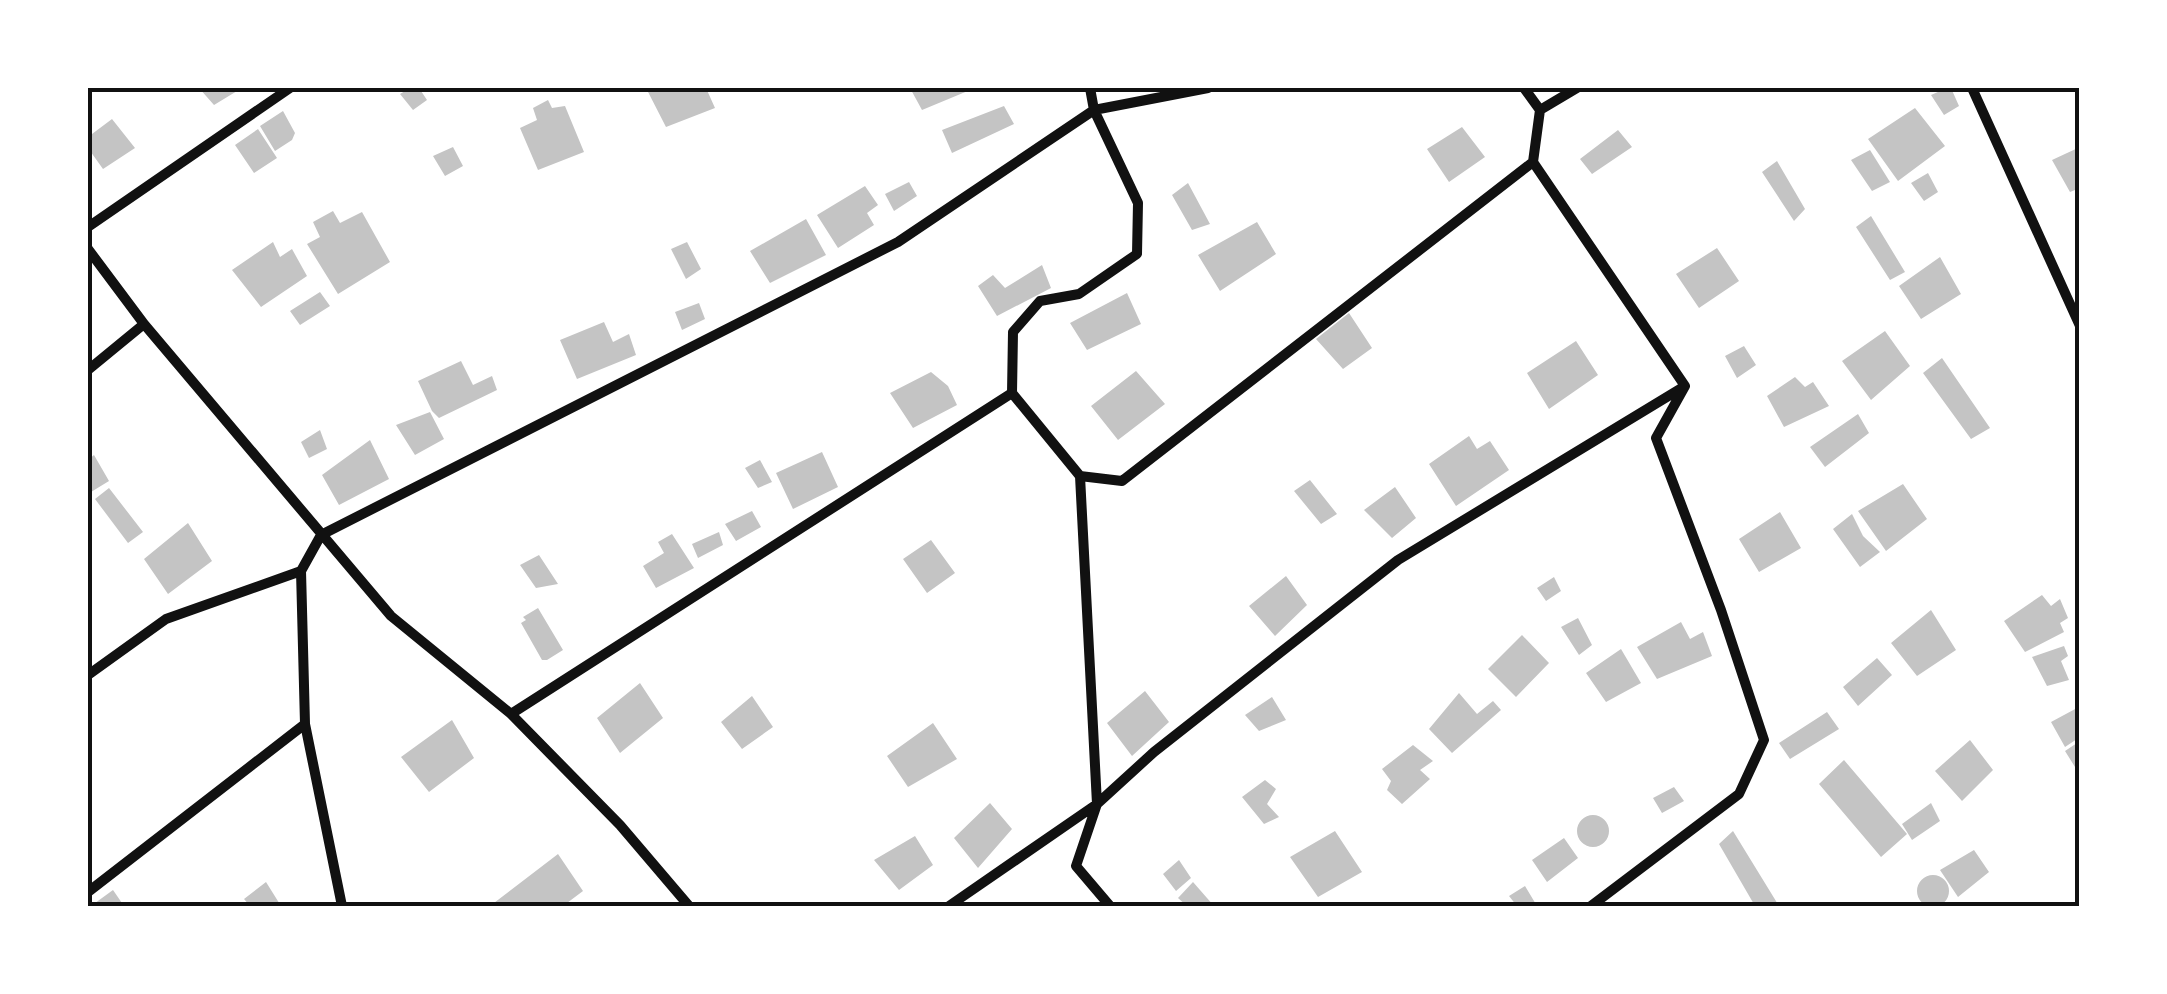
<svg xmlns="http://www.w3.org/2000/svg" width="2167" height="994" viewBox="0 0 2167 994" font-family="'Titillium Web',sans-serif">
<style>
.building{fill:#c4c4c4}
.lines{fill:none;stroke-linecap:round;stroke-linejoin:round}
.minor{stroke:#111;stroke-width:10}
.neatline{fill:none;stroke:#111;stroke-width:4}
</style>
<rect width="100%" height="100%" fill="#fff"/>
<path class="building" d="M199,88H242L214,105Z
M410,88H419L427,100L413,110L400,94Z
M646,88H706L715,108L666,127Z
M910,88H975L922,110Z
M1947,88H1951L1959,106L1944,115L1931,95Z
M548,100L552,108L565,106L584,152L538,170L520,128L537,120L533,108Z
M1004,106L1014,124L952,153L942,130Z
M1915,108L1945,146L1898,181L1868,139Z
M283,111L295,133L292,140L275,151L260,126Z
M112,119L135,148L103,169L88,148V137Z
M1462,127L1485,157L1449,182L1427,149Z
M258,129L277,158L254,173L235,145Z
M1618,130L1632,147L1592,174L1580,159Z
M453,147L463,166L445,176L433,156Z
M2080,147V188L2070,192L2052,160Z
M1870,150L1890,182L1872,191L1851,160Z
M1777,161L1805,209L1794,221L1762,172Z
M1928,173L1938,192L1924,201L1911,183Z
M909,182L917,196L894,211L885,194Z
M1188,183L1210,224L1192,230L1172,195Z
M865,186L878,205L867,213L874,225L838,248L817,215Z
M333,211L340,223L362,212L390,262L338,294L307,244L320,237L313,222Z
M1871,216L1905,272L1890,280L1856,227Z
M806,219L826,255L770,283L750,251Z
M1257,222L1276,254L1220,291L1198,255Z
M273,242L280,257L292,249L307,276L261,307L232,270Z
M687,242L701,269L686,279L671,249Z
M1717,248L1739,281L1699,308L1676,274Z
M1940,257L1961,294L1921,319L1899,286Z
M1042,265L1051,288L997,316L978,286L993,275L1005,288Z
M320,292L330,306L300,325L290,311Z
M1127,293L1141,324L1087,350L1070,323Z
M699,303L705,319L682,330L675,312Z
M1349,313L1372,348L1343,369L1316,339Z
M604,322L613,342L629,334L636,355L577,379L560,340Z
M1885,331L1910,366L1871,400L1842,361Z
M1576,341L1598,375L1549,409L1527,373Z
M1744,346L1756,365L1737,378L1725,356Z
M1942,358L1990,428L1971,439L1923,373Z
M461,361L473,385L492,376L497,390L439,418L432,411L418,381Z
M1136,371L1165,404L1118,440L1091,406Z
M931,372L948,386L957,405L913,428L890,393Z
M1795,377L1805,387L1813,382L1829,406L1784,427L1767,396Z
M430,412L444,439L415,455L396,425Z
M1858,414L1869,433L1825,467L1810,447Z
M320,430L327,449L309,458L301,442Z
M1469,436L1477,449L1490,441L1509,470L1456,506L1429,464Z
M370,440L389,479L339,505L322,475Z
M822,452L838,487L793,509L776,473Z
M94,455L109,481L91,492L88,488V460Z
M760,460L772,482L758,488L745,468Z
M1310,480L1337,514L1321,524L1294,491Z
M1903,484L1927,519L1886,551L1858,511Z
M1395,487L1416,518L1392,538L1364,510Z
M109,488L143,532L128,543L95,499Z
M752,511L761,527L736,541L725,524Z
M1780,512L1801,548L1759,572L1739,539Z
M1852,514L1863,536L1880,552L1860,567L1833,529Z
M188,523L212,561L168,594L144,559Z
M719,532L723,545L698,558L692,544Z
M672,534L694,568L656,588L643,566L664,553L658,542Z
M931,540L955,573L927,593L903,559Z
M539,555L558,584L536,588L520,565Z
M1286,576L1307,605L1275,636L1249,606Z
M1554,577L1561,591L1546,601L1537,588Z
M2042,595L2051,606L2060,599L2068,618L2060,623L2064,632L2025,652L2004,621Z
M538,608L563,650L547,660H542L521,623L526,620L523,617Z
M1931,610L1956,650L1917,676L1891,643Z
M1578,618L1592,645L1579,655L1561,627Z
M1681,622L1690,639L1703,632L1712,656L1657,679L1637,647Z
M1522,635L1549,663L1516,697L1488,669Z
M2064,646L2068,656L2061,661L2069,680L2047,686L2032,657Z
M1621,649L1641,683L1606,702L1586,673Z
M1877,658L1892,675L1858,706L1843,687Z
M640,683L663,718L620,753L597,718Z
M1145,691L1169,722L1132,756L1107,723Z
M1459,693L1477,714L1493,701L1501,710L1452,753L1429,729Z
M752,696L773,727L742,749L721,722Z
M1272,697L1286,720L1259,731L1245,715Z
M2077,708L2080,737L2065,747L2051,722Z
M1827,712L1839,729L1790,759L1779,743Z
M452,720L474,758L429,792L401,757Z
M933,723L957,759L908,787L887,756Z
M1970,740L1993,770L1962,801L1935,771Z
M2080,741V775L2065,751Z
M1413,745L1433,761L1420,770L1430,779L1402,804L1387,790L1391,781L1382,769Z
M1844,760L1907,834L1881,857L1819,784Z
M1265,780L1276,789L1267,804L1279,817L1264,824L1242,797Z
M1674,787L1684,801L1662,813L1653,798Z
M990,803L1012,829L978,868L954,838Z
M1931,803L1940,821L1912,840L1902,824Z
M1577 831a16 16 0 1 1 32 0a16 16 0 1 1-32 0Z
M1335,831L1362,872L1318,897L1290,857Z
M1733,831L1779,906H1755L1719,844Z
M915,836L933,865L899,890L874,860Z
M1564,838L1578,858L1547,882L1532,860Z
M1974,850L1989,872L1958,897L1940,870Z
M558,854L583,891L563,906H490Z
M1179,860L1191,878L1176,891L1163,874Z
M1917 891a16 16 0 1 1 32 0a16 16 0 1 1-32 0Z
M266,882L281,906H250L244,899Z
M1193,882L1214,906H1187L1178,898Z
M1525,886L1537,906H1517L1509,896Z
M113,890L124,906H91Z"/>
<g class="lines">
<path class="minor" d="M1524,88L1540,110L1577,88
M1972,88L2080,326
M1533,162L1685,386L1656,438L1721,610L1764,740L1739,794L1591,906
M88,227L290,88
M88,249L144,324L391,616L511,714L620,825L689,906
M88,370L144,324
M1012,393L1080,476L1122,481L1533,162L1540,110
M1080,476L1097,804L1076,866L1110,906
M301,571L305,724L342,906
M88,675L166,619L301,571L321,535L898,242L1094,110L1208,88
M511,714L1012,393L1013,332L1040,301L1079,294L1137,254L1138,203L1094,110L1090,88
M88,892L305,724
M949,906L1097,804L1154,752L1398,560L1685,386"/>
</g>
<rect width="2167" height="994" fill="none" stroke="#ffffff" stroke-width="180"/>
<rect x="90" y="90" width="1987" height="814" class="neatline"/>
</svg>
